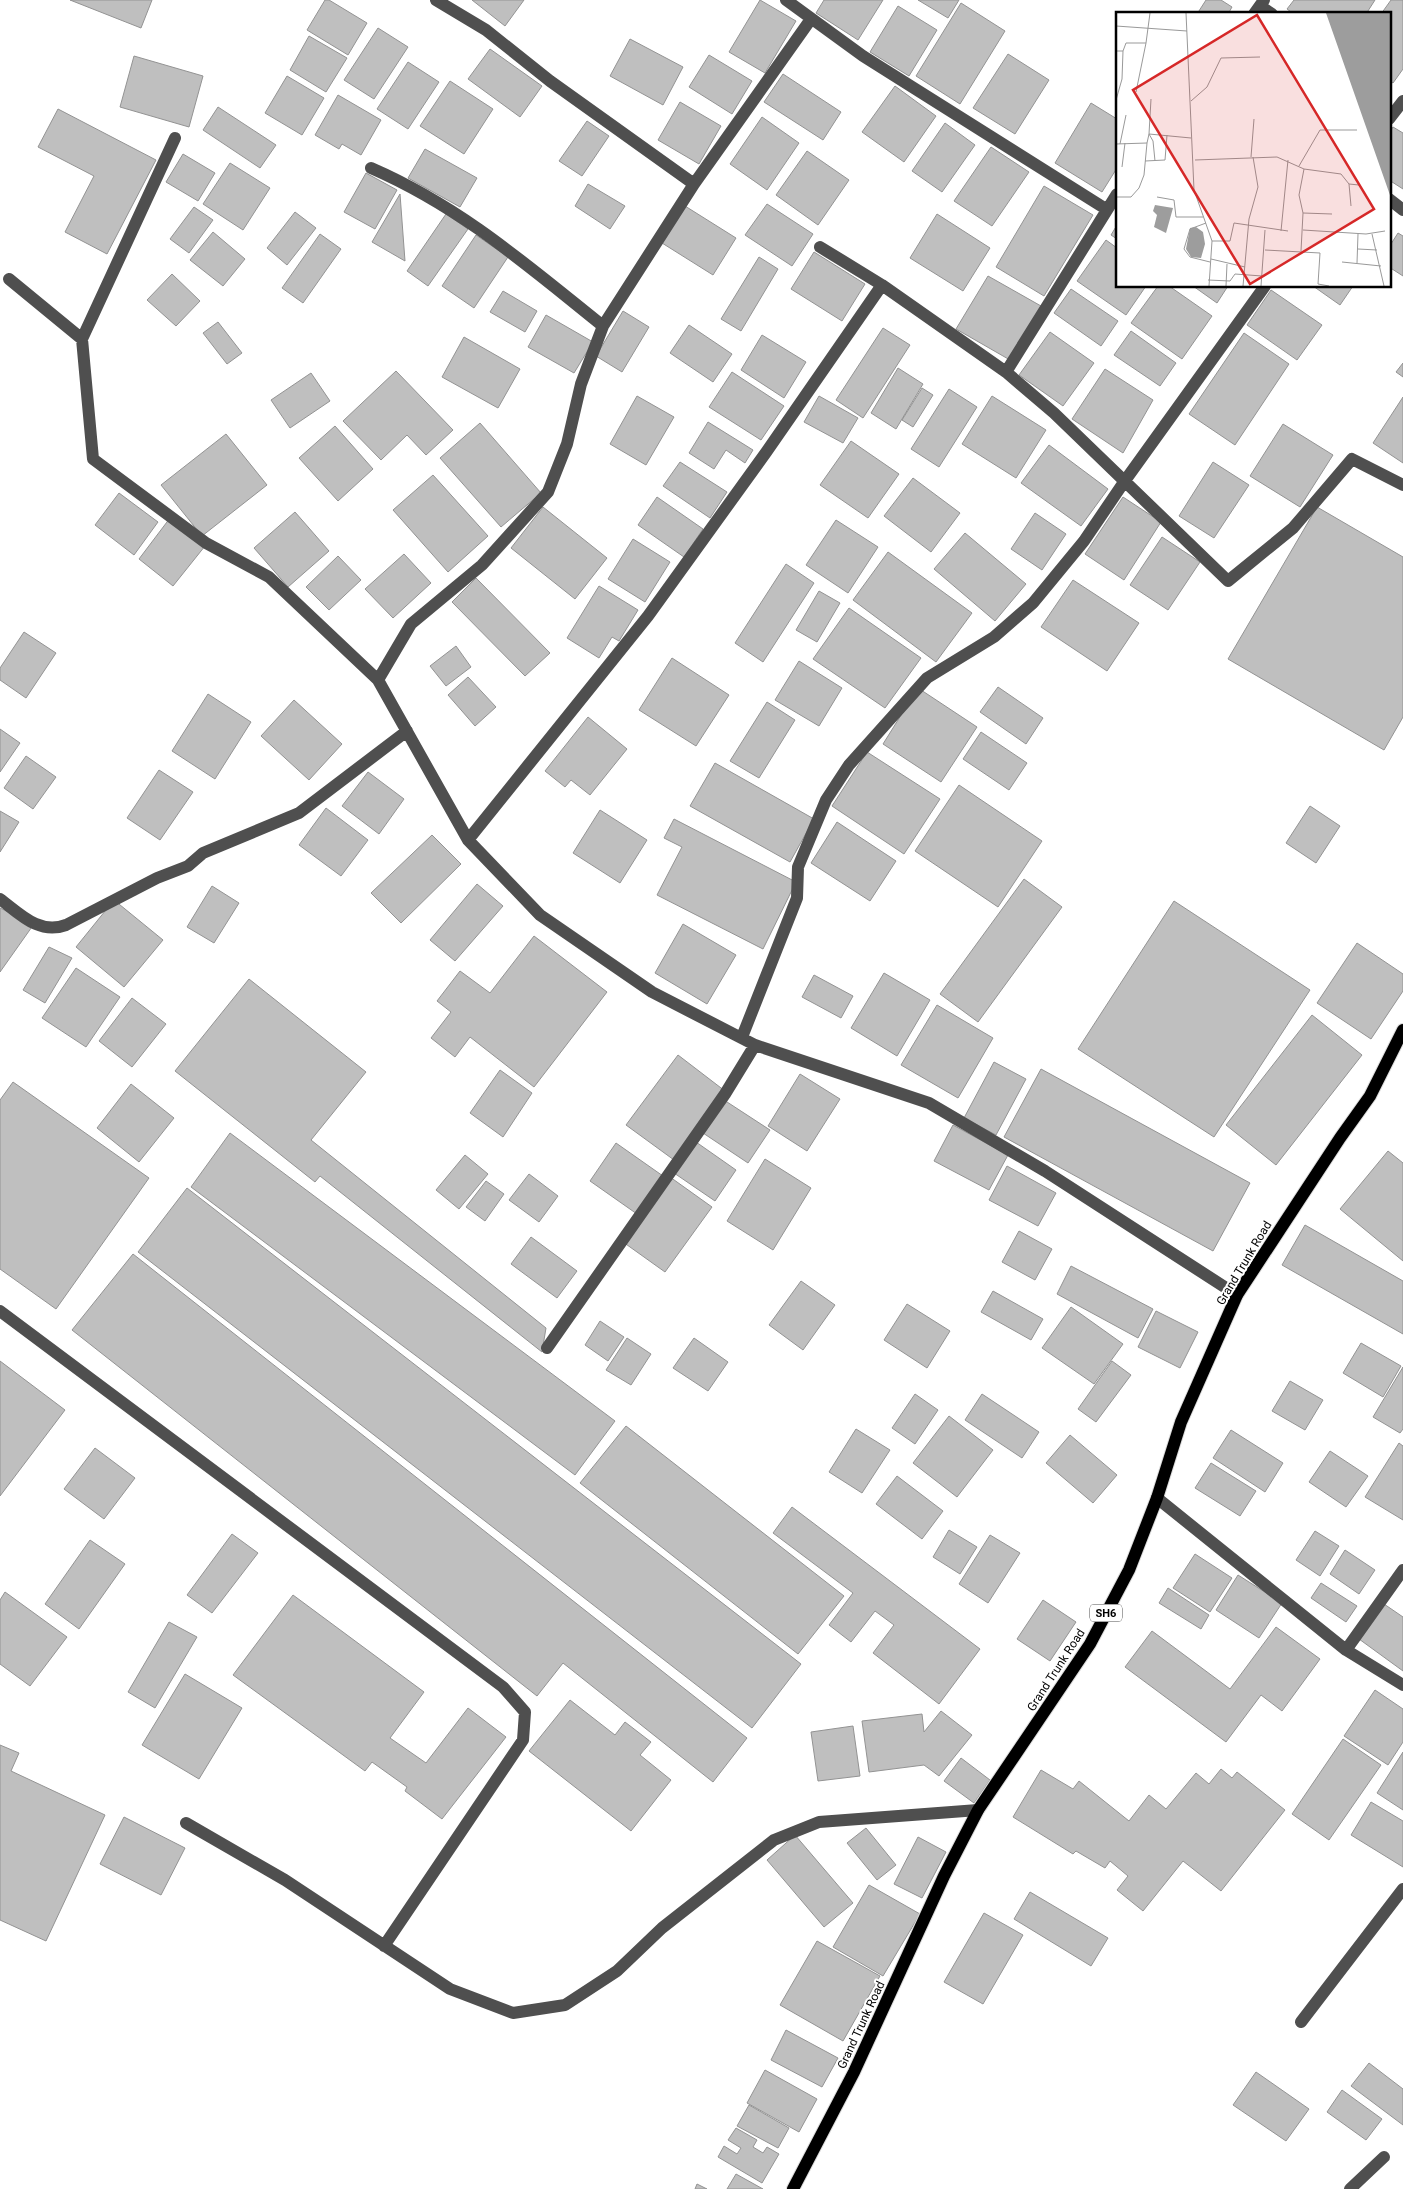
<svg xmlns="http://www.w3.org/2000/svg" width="1403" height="2189" viewBox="0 0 1403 2189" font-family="Roboto,sans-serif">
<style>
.building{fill:#bfbfbf;stroke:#939393}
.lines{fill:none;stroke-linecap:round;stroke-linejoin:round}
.major-casing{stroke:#dbdbdb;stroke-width:14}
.minor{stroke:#4f4f4f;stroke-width:12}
.major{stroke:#000;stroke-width:12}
.labels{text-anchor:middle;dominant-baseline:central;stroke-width:4;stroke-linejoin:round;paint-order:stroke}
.shield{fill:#fff;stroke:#4c4c4c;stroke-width:1}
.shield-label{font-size:11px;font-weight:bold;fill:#000}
.street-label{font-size:12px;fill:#000;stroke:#fff}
.inset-road{fill:none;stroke:#999;stroke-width:1}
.view{fill:#d62828;fill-opacity:0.15;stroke:#d62828;stroke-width:2.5}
.inset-edge{fill:none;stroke:#000;stroke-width:2.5}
</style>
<rect width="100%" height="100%" fill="#fff"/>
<path class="building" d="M70,0H152L141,28Z
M325,0H329L367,23L348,55L307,30Z
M472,0H524L505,26Z
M760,0L796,21L765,73L729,52Z
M824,0H883L858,40L816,13Z
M918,0H959L948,18Z
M1206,0H1221L1232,7L1228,14H1197Z
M1294,0H1375L1366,14H1294L1287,9Z
M1391,0H1403V69L1393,83L1389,80V14H1381Z
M961,3L1005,31L960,104L916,76Z
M898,6L937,30L909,76L870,52Z
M378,28L408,47L374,99L344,80Z
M309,36L347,58L326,92L290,70Z
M630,39L683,67L663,105L610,76Z
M490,49L542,86L520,117L468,79Z
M1008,54L1049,80L1015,134L973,108Z
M709,55L752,81L732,114L689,87Z
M134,56L203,76L189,127L120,107Z
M408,62L439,82L408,129L377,109Z
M783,74L841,112L823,140L764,102Z
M287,76L324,98L302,135L265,113Z
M450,81L493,109L464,154L420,126Z
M895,86L936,116L904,162L862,132Z
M338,95L381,120L361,155L342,144L339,149L315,135Z
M680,102L721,126L699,164L658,140Z
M1091,103L1117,119V168L1102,192L1055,163Z
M218,107L276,145L260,168L203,130Z
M58,109L156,160L107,254L65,232L94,176L38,147Z
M762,117L799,143L767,190L730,164Z
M587,121L609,136L582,176L559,161Z
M945,123L975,145L942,192L912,171Z
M1393,127L1403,133V189L1389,180V133Z
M991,147L1029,172L992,226L954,201Z
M425,149L477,178L460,207L408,178Z
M807,151L849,180L818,225L776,195Z
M183,154L215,173L198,201L166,182Z
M230,163L270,188L243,230L203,204Z
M366,173L397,190L375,229L344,212Z
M588,184L625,206L610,229L575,206Z
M1044,186L1093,215L1044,296L996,267Z
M400,194L405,261L372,242Z
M767,204L813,234L792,266L745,235Z
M685,206L736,238L713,275L662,243Z
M194,207L213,220L189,253L170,239Z
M295,212L316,228L287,265L267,248Z
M446,214L468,229L428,286L407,271Z
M937,214L990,248L963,291L910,258Z
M1117,225V239L1111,235Z
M213,232L245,259L223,286L190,260Z
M1398,233L1403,236V276L1389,267V247Z
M320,234L341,249L303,303L282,288Z
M476,235L508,257L474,308L442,286Z
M1106,240L1117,248V286H1146L1126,315L1077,281Z
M814,252L865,284L842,321L791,289Z
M759,257L778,269L741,331L721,319Z
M172,274L200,301L176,326L147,300Z
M988,276L1041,306L1010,360L956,329Z
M1158,286H1169L1212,316L1182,359L1131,323Z
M1193,286H1228L1217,303Z
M1313,286H1353L1340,305Z
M1071,289L1118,321L1101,346L1054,313Z
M1271,290L1322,325L1297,360L1247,325Z
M503,291L537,311L525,332L490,312Z
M623,311L649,327L622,372L596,356Z
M546,315L593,342L574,373L528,347Z
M218,322L242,353L227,364L203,333Z
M689,325L732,354L713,382L670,353Z
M883,328L910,345L863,418L836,400Z
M1131,331L1176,363L1160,386L1114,355Z
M1050,332L1094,363L1063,406L1019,375Z
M1244,333L1289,364L1235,445L1189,414Z
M762,335L806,362L784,398L741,370Z
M464,337L520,369L498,408L442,377Z
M1403,363V377L1396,372Z
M898,368L923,384L896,429L871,413Z
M1105,369L1153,400L1123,453L1072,419Z
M396,371L453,430L426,455L407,435L381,460L343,421Z
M732,372L784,406L761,440L709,407Z
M311,373L330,401L290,428L271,400Z
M922,388L933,395L913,427L902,420Z
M949,389L977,407L939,467L911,449Z
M637,396L674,417L646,465L610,444Z
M819,396L858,418L843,443L804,422Z
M992,396L1046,430L1016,478L962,444Z
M1403,397V463L1373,443Z
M708,422L753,450L745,463L726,450L714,469L689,453Z
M480,423L541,493L501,527L440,458Z
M1283,424L1333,455L1300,507L1250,476Z
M335,426L373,469L338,501L299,458Z
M226,434L267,485L202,536L161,485Z
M851,441L899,474L868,518L820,485Z
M1049,445L1108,489L1081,526L1021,483Z
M680,462L727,492L710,518L663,486Z
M1213,462L1249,485L1214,538L1179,516Z
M433,475L488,536L448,572L393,510Z
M913,478L960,513L931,552L884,516Z
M119,493L158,522L134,555L95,525Z
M657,497L703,529L684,557L638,525Z
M1123,497L1161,522L1124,580L1085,554Z
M543,507L607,558L575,599L511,548Z
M1317,507L1403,557V717L1384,750L1228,659Z
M295,512L329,551L288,587L254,548Z
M1035,513L1066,534L1042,570L1011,549Z
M170,518L205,546L173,586L139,559Z
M836,520L878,547L848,593L806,565Z
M965,533L1026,584L995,621L934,569Z
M1162,537L1200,562L1168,610L1130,585Z
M633,539L670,562L645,602L608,579Z
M888,552L972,613L936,662L853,600Z
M404,554L431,583L393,618L365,589Z
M338,556L361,580L329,610L306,587Z
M786,564L814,583L763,662L735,643Z
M476,578L550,653L525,676L452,602Z
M1073,580L1139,623L1107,671L1041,627Z
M599,586L638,610L619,641L612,637L599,658L567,638Z
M819,591L840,603L817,642L796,630Z
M849,608L921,658L885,708L813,659Z
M24,632L56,653L26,698L0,680V668Z
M456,646L471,667L446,686L430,666Z
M672,658L729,695L696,746L639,710Z
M799,661L842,688L819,726L775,700Z
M468,677L496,707L475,726L448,695Z
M998,687L1043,718L1026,744L980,712Z
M918,688L977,727L941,782L883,744Z
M208,694L251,722L215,779L172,751Z
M294,700L342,744L309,780L261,736Z
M767,702L795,720L759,778L730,761Z
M588,717L627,749L590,795L571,780L565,787L545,771Z
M0,729L20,743L0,772Z
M981,732L1027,763L1009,790L963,759Z
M867,752L940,799L904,854L832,806Z
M26,756L56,777L33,809L4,788Z
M715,763L814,819L790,862L690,806Z
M159,770L193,792L160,840L127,818Z
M368,772L404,799L379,834L342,806Z
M959,785L1042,841L998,907L915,851Z
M1310,806L1340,826L1316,863L1286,843Z
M326,808L368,840L341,876L299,845Z
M600,810L647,840L620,883L573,853Z
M0,811L19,822L0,852Z
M674,819L796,882L763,949L657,895L682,847L664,838Z
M837,822L896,861L870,901L811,863Z
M432,835L461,864L401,923L371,893Z
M1024,879L1062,907L978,1022L940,994Z
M477,884L503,906L455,961L430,940Z
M212,886L239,903L214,943L187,927Z
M114,900L163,940L124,987L76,947Z
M1174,901L1310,990L1214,1137L1078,1049Z
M0,908L34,924L0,972Z
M683,924L736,955L707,1004L655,973Z
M534,936L607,992L534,1087L470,1037L455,1057L431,1038L451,1012L437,1001L460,971L490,993Z
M1357,943L1403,974V991L1371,1039L1317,1003Z
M49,947L72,958L45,1003L23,990Z
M76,968L120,997L86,1047L42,1018Z
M884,973L930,1000L897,1056L851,1028Z
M814,975L853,996L841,1018L802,997Z
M249,979L366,1072L311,1140L546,1328L542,1352L320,1176L315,1182L175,1071Z
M132,998L166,1024L132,1067L99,1041Z
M937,1005L993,1038L958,1098L901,1065Z
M1312,1015L1362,1055L1276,1165L1226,1125Z
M678,1055L725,1091L674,1160L626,1125Z
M994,1062L1026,1079L996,1135L964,1118Z
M1041,1069L1250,1183L1213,1251L1004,1137Z
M500,1070L532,1093L503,1137L470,1113Z
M800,1074L840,1099L807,1151L768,1126Z
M13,1082L149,1178L56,1309L0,1269V1100Z
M131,1084L174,1118L139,1162L97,1128Z
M724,1100L770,1130L748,1163L703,1133Z
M953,1125L1008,1155L989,1190L934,1161Z
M230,1133L615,1421L575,1475L191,1187Z
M696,1142L736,1170L715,1201L674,1173Z
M616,1143L663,1176L637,1214L590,1181Z
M1388,1151L1403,1163V1261L1340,1209Z
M465,1155L488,1174L459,1209L436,1190Z
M765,1159L811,1188L773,1250L727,1221Z
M1007,1166L1056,1193L1038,1226L989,1200Z
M529,1174L558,1196L539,1222L509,1200Z
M670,1177L712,1207L665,1272L623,1242Z
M486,1181L504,1194L485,1221L466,1207Z
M187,1188L801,1664L752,1728L138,1252Z
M1305,1225L1403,1281V1334L1282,1265Z
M1019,1231L1052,1249L1035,1280L1002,1262Z
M531,1237L577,1271L557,1298L511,1264Z
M133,1254L747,1738L713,1782L563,1663L537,1696L72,1330Z
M1071,1266L1153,1309L1138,1338L1057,1294Z
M801,1281L835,1305L803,1350L769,1325Z
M993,1291L1043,1319L1031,1340L981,1312Z
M907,1304L950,1331L927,1368L884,1340Z
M1071,1307L1123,1344L1094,1384L1042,1348Z
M1156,1311L1198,1332L1180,1368L1138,1347Z
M600,1321L624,1337L608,1361L585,1345Z
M627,1338L651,1354L631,1385L606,1370Z
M694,1338L728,1362L708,1391L673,1368Z
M1361,1343L1401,1366L1383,1397L1343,1373Z
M0,1361L65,1410L0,1496Z
M1112,1361L1131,1375L1096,1422L1078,1409Z
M1403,1367V1429L1400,1433L1373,1417Z
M1290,1381L1323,1400L1305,1430L1272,1411Z
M915,1394L938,1410L915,1444L892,1428Z
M982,1394L1039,1432L1022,1458L965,1420Z
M949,1416L993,1450L957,1497L913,1463Z
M626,1426L844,1596L798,1654L580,1483Z
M856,1429L890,1450L862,1493L829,1472Z
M1231,1430L1283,1463L1265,1492L1213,1458Z
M1070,1435L1117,1475L1093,1503L1046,1463Z
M1399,1443L1403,1446V1520L1365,1497Z
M95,1448L135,1478L104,1519L64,1489Z
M1330,1451L1368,1476L1346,1507L1309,1482Z
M1211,1463L1256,1491L1240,1516L1195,1488Z
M897,1476L943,1511L922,1539L876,1504Z
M792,1507L980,1649L939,1704L873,1653L894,1625L875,1611L851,1642L829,1625L853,1593L773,1533Z
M949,1530L977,1547L960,1574L933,1557Z
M1315,1531L1339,1546L1320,1576L1296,1560Z
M232,1534L258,1553L212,1613L187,1595Z
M990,1535L1020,1553L988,1603L959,1584Z
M90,1540L125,1564L79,1629L45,1604Z
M1345,1550L1375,1570L1359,1594L1330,1574Z
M1195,1554L1232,1578L1210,1612L1173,1588Z
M1238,1575L1282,1603L1259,1638L1216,1610Z
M1321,1583L1357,1606L1346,1622L1311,1598Z
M1168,1588L1209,1615L1201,1629L1159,1603Z
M5,1592L67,1637L30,1686L0,1664V1600Z
M293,1595L424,1692L390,1738L426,1763L468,1708L506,1737L442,1819L405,1791L407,1787L372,1762L365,1771L233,1675Z
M1043,1600L1076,1622L1050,1661L1017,1639Z
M1384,1604L1403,1617V1671L1359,1639Z
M169,1622L197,1637L155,1708L128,1692Z
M1276,1627L1320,1659L1282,1711L1261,1695L1226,1742L1125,1667L1152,1631L1230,1689Z
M185,1674L242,1708L199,1779L142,1745Z
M1375,1690L1403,1709V1742L1388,1765L1344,1736Z
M570,1700L615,1735L625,1722L651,1742L640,1755L671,1780L631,1831L529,1751Z
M941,1711L972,1735L939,1776L924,1765L869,1772L862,1721L922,1714L924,1732Z
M853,1726L860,1776L818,1781L811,1732Z
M1343,1739L1381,1765L1329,1840L1292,1814Z
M0,1745L19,1753L11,1771L105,1815L46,1941L0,1920Z
M1403,1752V1810L1377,1793Z
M961,1758L990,1780L974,1803L944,1781Z
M1221,1769L1232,1778L1237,1772L1285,1810L1221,1891L1183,1861L1143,1911L1117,1890L1128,1876L1110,1861L1105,1868L1076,1851L1073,1854L1013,1817L1041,1770L1073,1789L1079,1781L1129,1821L1149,1795L1166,1809L1196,1773L1209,1784Z
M1371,1802L1403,1821V1867L1351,1835Z
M124,1817L185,1848L161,1895L100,1864Z
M866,1828L896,1865L877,1880L847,1843Z
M795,1835L853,1903L824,1927L767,1860Z
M918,1837L946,1852L922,1898L894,1884Z
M869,1885L920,1914L883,1976L833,1947Z
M1030,1892L1108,1938L1091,1966L1014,1919Z
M984,1913L1023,1935L983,2004L944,1982Z
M817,1941L880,1976L843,2041L780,2005Z
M786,2030L838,2058L822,2087L771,2060Z
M1369,2063L1403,2089V2125L1351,2086Z
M765,2070L817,2099L799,2132L747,2103Z
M1256,2072L1309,2109L1286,2141L1233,2105Z
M1342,2090L1382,2119L1366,2140L1327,2112Z
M749,2105L789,2128L778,2148L737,2126Z
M736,2128L757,2140L753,2147L763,2153L767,2147L779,2154L762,2183L718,2157L724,2146L737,2154L741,2148L728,2140Z
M736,2174L763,2189H727Z
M697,2184L707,2189H695Z"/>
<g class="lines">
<g class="major-casing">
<path id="major" d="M793,2189L854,2072L944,1876L978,1810L1090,1644L1129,1570L1157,1498L1181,1422L1237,1295L1340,1138L1370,1096L1403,1030"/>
</g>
<path class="minor" d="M436,0L486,30L550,81L694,184
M786,0L863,56L1106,209
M1260,6L1272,14
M1254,14L1264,0
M1389,119L1403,101
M371,168C461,207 528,266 603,326
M1389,199L1403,210
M820,247L882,285L1006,372L1054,413L1228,581L1293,528L1352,459L1403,485
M9,279L82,339L93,459L206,543L269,577L378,680L468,840L540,915L652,992L755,1045L929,1103L1045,1171L1237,1295
M82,339L175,138
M1006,372L1117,194
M378,680L411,624L482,565L548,492L567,444L581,384L603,326L694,184L811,19
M468,840L648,616L767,451L882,285
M0,899C20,914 39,935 66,925L157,878L188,866L203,853L299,813L407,731
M742,1037L797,898L798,867L826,800L849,765L927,678L994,637L1033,603L1084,541L1124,482L1265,286
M0,1311L503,1687L525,1712L523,1740L384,1946
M547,1348L725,1094L755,1045
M1157,1498L1346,1650L1403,1685
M1346,1650L1403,1570
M186,1823L285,1880L450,1989L513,2013L565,2005L617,1971L662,1928L774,1840L819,1822L978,1810
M1301,2022L1403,1889
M1350,2189L1384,2157"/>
<use href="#major" class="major"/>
</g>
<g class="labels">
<rect class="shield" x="1090" y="1604.5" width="32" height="17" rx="4"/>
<g class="shield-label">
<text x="1106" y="1613">SH6</text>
</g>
<g class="street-label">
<text transform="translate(1244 1263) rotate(-59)">Grand Trunk Road</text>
<text transform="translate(1056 1670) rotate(-57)">Grand Trunk Road</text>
<text transform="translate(861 2025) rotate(-65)">Grand Trunk Road</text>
</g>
</g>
<g transform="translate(1116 12)">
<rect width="275" height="275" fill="#fff"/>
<path d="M210,1H275V186ZM39,193L57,196L50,221L38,215L41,203L37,199ZM80,215L87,220L89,232L85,246L75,245L70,237L74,216Z" fill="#9d9d9d"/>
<path class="inset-road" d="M70,1L78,178L96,229L93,274M0,14L71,19M0,39H7L10,31H30L34,1M20,80L30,31M35,87L33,122L37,129L39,149M0,88L6,67L7,39M75,89L91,75L105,46L144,45M0,132L31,131L33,122L75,126M4,132L10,103M135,145L138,107M79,148L161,145L188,157L225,162L233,172L243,173M29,149L49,148L51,123M183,154L204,118H241M6,155L9,131M233,172L235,194M0,185H15L23,176L28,163L31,131M41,185L58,188L60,205H87M187,201L216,202M90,211L74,217L68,237L74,245L94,250M187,218L250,222L269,219M165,219L172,148M256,222L268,274M96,229H114L118,211L172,219M242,237L261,238M149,238L204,241L202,272L213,274M185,239L187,201L183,183L188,157M95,247L129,255M226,250L265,254M241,251L242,222M92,268L114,269L119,262L146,264M110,274L111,252M127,274L133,207L142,175L137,145M145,274L149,218"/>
<path class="view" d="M141,3L258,197L134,272L17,78Z"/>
<rect width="275" height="275" class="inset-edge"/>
</g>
</svg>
